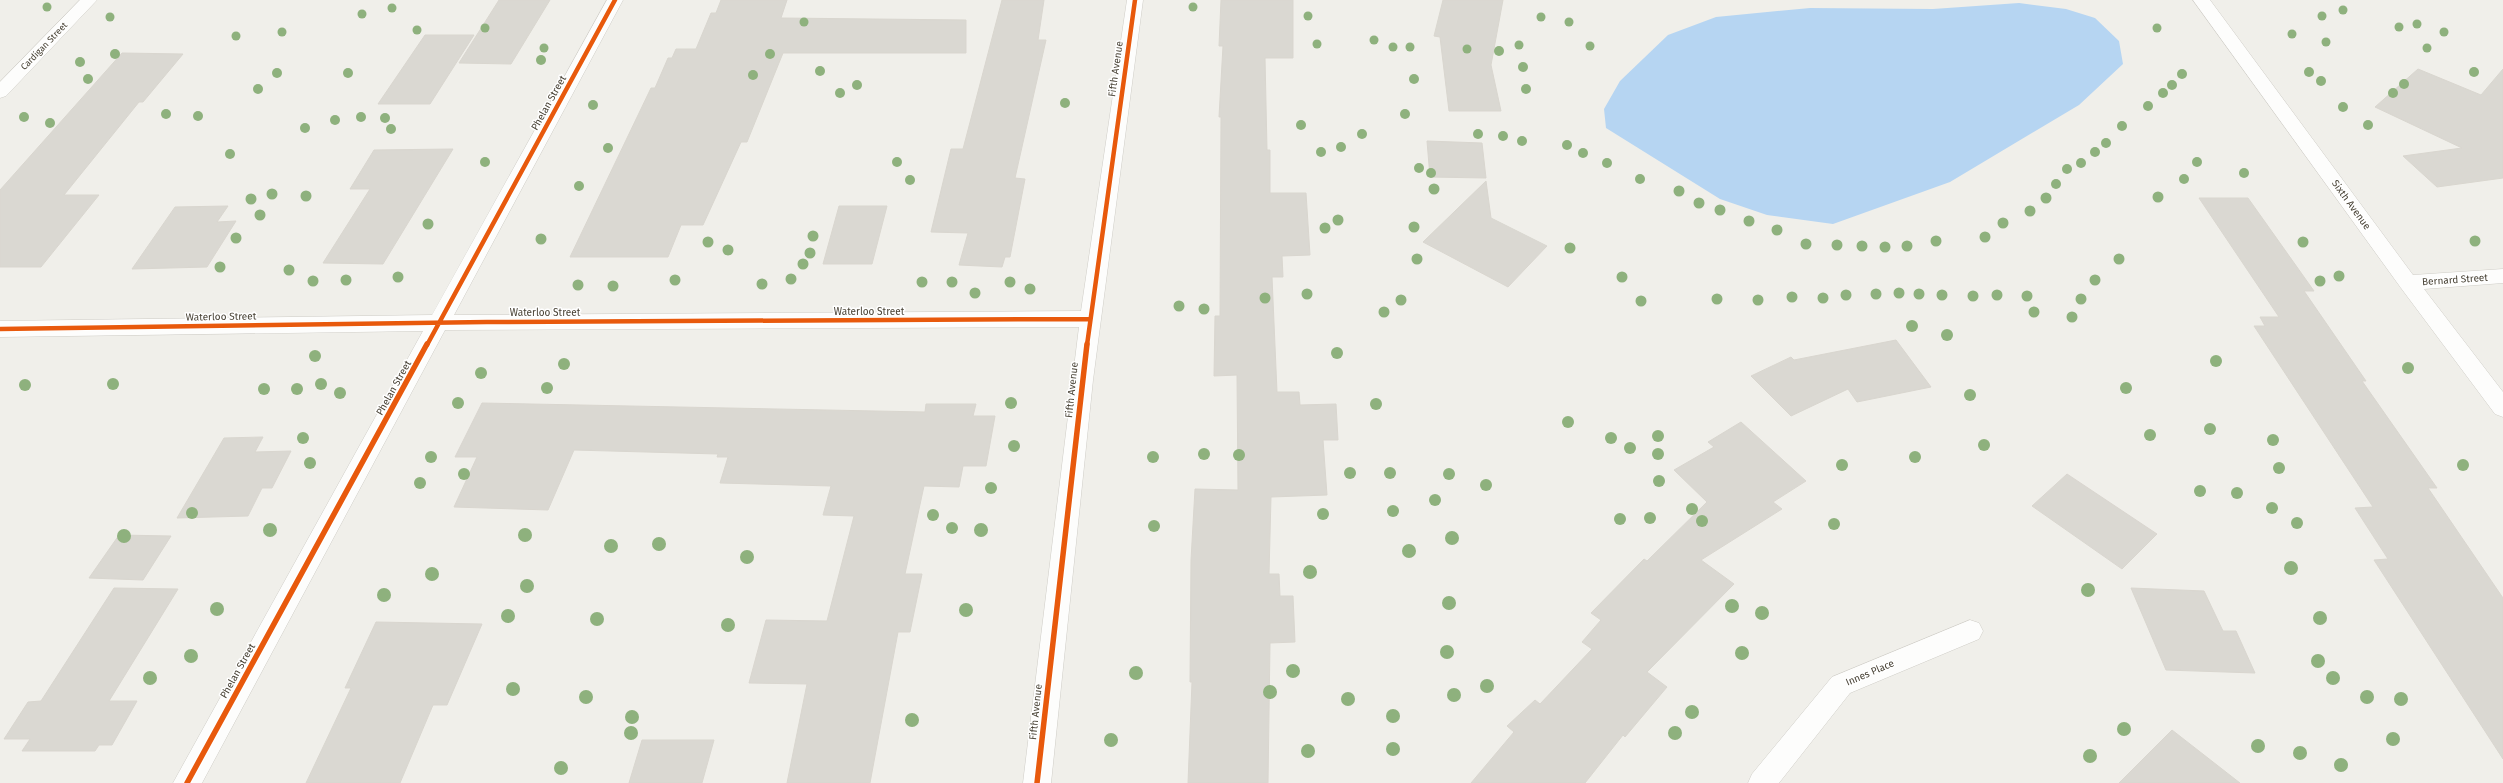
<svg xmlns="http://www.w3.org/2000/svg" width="2503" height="783" viewBox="0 0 2503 783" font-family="'Fira Sans',sans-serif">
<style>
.water{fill:#b6d5f2}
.building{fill:#dad8d2;stroke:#d9d6cf}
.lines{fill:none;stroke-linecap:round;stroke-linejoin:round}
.street-casing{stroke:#cfcdc7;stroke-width:1}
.street{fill:#fdfdfc;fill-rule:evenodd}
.cycleway-far1-casing{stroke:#fff;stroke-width:6}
.cycleway-casing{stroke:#fff;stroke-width:8}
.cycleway-far1{stroke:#e8590c;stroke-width:4.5}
.cycleway{stroke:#e8590c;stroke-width:5.5}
.tree{fill:#8eb17d}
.labels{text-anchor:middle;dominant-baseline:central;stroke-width:3;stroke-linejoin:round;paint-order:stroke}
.far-street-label{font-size:9px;fill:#484235;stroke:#fff}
.street-label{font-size:10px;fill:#484235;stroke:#fff}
</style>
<rect width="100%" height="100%" fill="#f0efea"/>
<path class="water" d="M2019,3L2066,9L2095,18L2119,41L2123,64L2079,105L1950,182L1833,224L1767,215L1720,199L1606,128L1604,109L1620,81L1668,35L1716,17L1810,8L1933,9Z"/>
<path class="building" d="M499,0H550L511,64L459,63Z
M721,0H787L781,18L966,20V53H783L747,142H741L703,225H681L668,257H570L651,88H655L668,58H672L676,49H696L711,13H716Z
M1002,0H1044L1038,40H1046L1015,178L1025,179L1010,257H1005L1002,267L959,265L968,233L931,232L951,149H963Z
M1221,0H1293V58H1265L1267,150H1270V193H1306L1310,255L1282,256L1283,277H1272L1277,392H1299L1300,405L1336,404L1338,440H1323L1327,495L1271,497L1269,574H1279L1280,596H1293L1295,642L1270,643L1268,783H1188L1192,682H1190L1191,560L1195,489L1238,490L1237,375L1214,376L1215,316H1220L1221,117H1219L1223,46H1219Z
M1443,0H1503L1491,65L1501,111H1449L1440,37L1434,36Z
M425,35H474L430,104H378Z
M122,53L183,54L143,102H139L64,195H99L41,267H0V190Z
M2418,69L2481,95L2503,69V178L2437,187L2403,156L2462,148L2375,107Z
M1427,141L1482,143L1486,178L1430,177Z
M453,149L383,264L323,263L370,189H350L374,150Z
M1486,181L1491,218L1547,246L1508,287L1423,242Z
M2199,198H2248L2314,291H2304L2366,381H2362L2437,488H2428L2503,598V759L2374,560L2388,559L2355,508L2373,507L2254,326H2265L2260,317H2279Z
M228,206L217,222L236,221L207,267L132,269L175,207Z
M839,206H887L872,264H823Z
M1896,340L1931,387L1857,402L1848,389L1791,416L1751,376L1791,357L1794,360Z
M482,403L925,412L926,404H976L973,416H995L986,466H963L959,487L924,486L905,574H922L910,632H898L870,783H787L807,684L749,683L766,620L827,621L854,516L823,515L831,486L720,483L728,457H717L718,454L574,450L548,510L454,507L477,457H455Z
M1741,422L1806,481L1773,502L1782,509L1701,560L1734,584L1647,672L1667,687L1625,737L1623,735L1585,783H1471L1514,732L1507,726L1535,700L1540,704L1592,649L1582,642L1601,620L1591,613L1644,559L1647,561L1707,502L1674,470L1714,447L1708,442Z
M263,437L255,452L291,451L272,488H262L248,516L177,518L224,438Z
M2067,474L2157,534L2122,569L2032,506Z
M119,535L171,536L143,580L89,578Z
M114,588L178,589L109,701H137L112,745H99L95,751H22L30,739H4L28,702L41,701Z
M2131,588L2204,591L2223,631H2236L2255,673L2166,670Z
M376,622L482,624L447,705H433L400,783H306L351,688H345Z
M2172,730L2240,783H2119Z
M642,740H714L702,783H629Z"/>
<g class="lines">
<g class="street-casing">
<path id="street" d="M80,0H97L6,96L0,98V82Z
M607,0H623L454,315L1081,311L1127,0H1143L1093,380L1051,783H1023L1079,327L445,330L202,783H173L423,331L0,337V321L432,315Z
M2193,0H2210L2413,275L2503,269V283L2424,289L2503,392V417L2495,414L2401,288Z
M1970,620L1979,623L1983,631L1979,639L1850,693L1779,783H1748L1752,774L1832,677Z"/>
</g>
<use href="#street" class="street"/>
<g class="cycleway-far1-casing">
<path id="cycleway-far1" d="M0,329L487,322L1090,319
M427,345L615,0
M1087,345L1135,0"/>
</g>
<g class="cycleway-casing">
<path id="cycleway" d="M187,783L427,344
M1037,783L1087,344"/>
</g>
<use href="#cycleway-far1" class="cycleway-far1"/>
<use href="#cycleway" class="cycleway"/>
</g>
<g class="tree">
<circle cx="47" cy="7" r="4.5"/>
<circle cx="1193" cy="7" r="4.5"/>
<circle cx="392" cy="8" r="4.5"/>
<circle cx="2343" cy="10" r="4.5"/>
<circle cx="362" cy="14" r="4.5"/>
<circle cx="1308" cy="16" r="4.5"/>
<circle cx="2322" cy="16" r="4.5"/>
<circle cx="110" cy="17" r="4.5"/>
<circle cx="1541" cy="17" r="4.5"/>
<circle cx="804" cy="22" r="4.5"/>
<circle cx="1569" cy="22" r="4.5"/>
<circle cx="2417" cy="24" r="4.5"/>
<circle cx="2399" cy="27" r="4.5"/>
<circle cx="485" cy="28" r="4.5"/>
<circle cx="2157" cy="28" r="4.5"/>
<circle cx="417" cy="30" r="4.5"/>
<circle cx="282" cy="32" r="4.5"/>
<circle cx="2444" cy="32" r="4.5"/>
<circle cx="2292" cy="34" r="4.5"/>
<circle cx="236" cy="36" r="4.5"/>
<circle cx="1374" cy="40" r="4.5"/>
<circle cx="2326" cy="42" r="4.5"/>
<circle cx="1317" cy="44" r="4.5"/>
<circle cx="1519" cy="45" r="4.5"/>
<circle cx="1590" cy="46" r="4.5"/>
<circle cx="1393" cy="47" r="4.5"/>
<circle cx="1410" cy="47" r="4.5"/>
<circle cx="544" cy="48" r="4.5"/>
<circle cx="2427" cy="48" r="4.5"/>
<circle cx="1467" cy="49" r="4.5"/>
<circle cx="1499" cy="51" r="5"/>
<circle cx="115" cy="54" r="5"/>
<circle cx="770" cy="54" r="5"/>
<circle cx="541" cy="60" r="5"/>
<circle cx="80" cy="62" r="5"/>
<circle cx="1523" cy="67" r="5"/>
<circle cx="820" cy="71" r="5"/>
<circle cx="2309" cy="72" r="5"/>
<circle cx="2474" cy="72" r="5"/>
<circle cx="277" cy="73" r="5"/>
<circle cx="348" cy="73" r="5"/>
<circle cx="2182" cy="74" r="5"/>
<circle cx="753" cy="75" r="5"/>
<circle cx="88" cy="79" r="5"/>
<circle cx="1414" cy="79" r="5"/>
<circle cx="2321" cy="81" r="5"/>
<circle cx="2404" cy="84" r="5"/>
<circle cx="857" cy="85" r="5"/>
<circle cx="2172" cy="85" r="5"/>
<circle cx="258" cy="89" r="5"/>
<circle cx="1526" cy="89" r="5"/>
<circle cx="840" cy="93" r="5"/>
<circle cx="2163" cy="93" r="5"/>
<circle cx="2393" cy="93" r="5"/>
<circle cx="1065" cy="103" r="5"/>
<circle cx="593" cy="105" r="5"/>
<circle cx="2148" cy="106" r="5"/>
<circle cx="2343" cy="107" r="5"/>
<circle cx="166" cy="114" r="5"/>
<circle cx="1405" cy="114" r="5"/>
<circle cx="198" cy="116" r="5"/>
<circle cx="24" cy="117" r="5"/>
<circle cx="361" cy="117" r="5"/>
<circle cx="385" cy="118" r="5"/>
<circle cx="335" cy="120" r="5"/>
<circle cx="50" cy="123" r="5"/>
<circle cx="1301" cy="125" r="5"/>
<circle cx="2368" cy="125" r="5"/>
<circle cx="2122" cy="126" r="5"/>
<circle cx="305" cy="128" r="5"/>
<circle cx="391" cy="129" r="5"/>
<circle cx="1362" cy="134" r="5"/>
<circle cx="1478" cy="134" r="5"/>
<circle cx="1503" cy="136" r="5"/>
<circle cx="1522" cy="141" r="5"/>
<circle cx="2106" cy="143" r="5"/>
<circle cx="1567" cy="145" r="5"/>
<circle cx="1341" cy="147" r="5"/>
<circle cx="608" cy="148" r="5"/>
<circle cx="1321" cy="152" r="5"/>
<circle cx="2095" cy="152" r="5"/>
<circle cx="1583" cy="153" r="5"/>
<circle cx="230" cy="154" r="5"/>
<circle cx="485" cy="162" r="5"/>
<circle cx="897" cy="162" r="5"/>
<circle cx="2197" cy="162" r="5"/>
<circle cx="1607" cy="163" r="5"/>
<circle cx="2081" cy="163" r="5"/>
<circle cx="1419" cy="168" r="5"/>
<circle cx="2067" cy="169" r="5"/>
<circle cx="1431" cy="173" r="5"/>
<circle cx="2244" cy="173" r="5"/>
<circle cx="1640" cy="179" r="5"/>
<circle cx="2184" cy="179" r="5"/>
<circle cx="910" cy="180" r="5"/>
<circle cx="2056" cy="184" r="5"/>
<circle cx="579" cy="186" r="5"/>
<circle cx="1434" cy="189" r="5.5"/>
<circle cx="1679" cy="191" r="5.5"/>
<circle cx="272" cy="194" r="5.5"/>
<circle cx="306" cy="196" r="5.5"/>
<circle cx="2158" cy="197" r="5.5"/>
<circle cx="2046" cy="198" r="5.5"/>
<circle cx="251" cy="199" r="5.5"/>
<circle cx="1699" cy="203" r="5.5"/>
<circle cx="1720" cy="210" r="5.5"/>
<circle cx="2030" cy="211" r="5.5"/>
<circle cx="260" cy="215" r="5.5"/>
<circle cx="1338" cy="220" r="5.5"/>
<circle cx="1749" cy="221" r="5.5"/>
<circle cx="2003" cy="223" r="5.5"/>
<circle cx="428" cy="224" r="5.5"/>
<circle cx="1414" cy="227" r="5.5"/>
<circle cx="1325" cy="228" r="5.5"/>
<circle cx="1777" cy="230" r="5.5"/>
<circle cx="813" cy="236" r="5.5"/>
<circle cx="1985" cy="237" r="5.5"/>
<circle cx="236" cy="238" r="5.5"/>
<circle cx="541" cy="239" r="5.5"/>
<circle cx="1936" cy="241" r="5.5"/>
<circle cx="2475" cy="241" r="5.5"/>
<circle cx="708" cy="242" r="5.5"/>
<circle cx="2303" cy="242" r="5.5"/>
<circle cx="1806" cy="244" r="5.5"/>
<circle cx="1837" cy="245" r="5.5"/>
<circle cx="1862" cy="246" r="5.5"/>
<circle cx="1907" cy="246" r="5.5"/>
<circle cx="1885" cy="247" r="5.5"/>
<circle cx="1570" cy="248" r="5.5"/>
<circle cx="728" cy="250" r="5.5"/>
<circle cx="810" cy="253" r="5.5"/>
<circle cx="1417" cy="259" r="5.5"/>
<circle cx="2119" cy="259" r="5.5"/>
<circle cx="803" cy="264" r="5.5"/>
<circle cx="220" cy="267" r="5.5"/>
<circle cx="289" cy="270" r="5.5"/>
<circle cx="2339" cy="276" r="5.5"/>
<circle cx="398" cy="277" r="5.5"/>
<circle cx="1622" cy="277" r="5.5"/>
<circle cx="791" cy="279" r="5.5"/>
<circle cx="346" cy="280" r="5.5"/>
<circle cx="675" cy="280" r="5.5"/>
<circle cx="2095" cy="280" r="5.5"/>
<circle cx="313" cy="281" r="5.5"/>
<circle cx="2320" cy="281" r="5.5"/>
<circle cx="922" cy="282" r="5.5"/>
<circle cx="952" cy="282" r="5.5"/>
<circle cx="1010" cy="282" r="5.5"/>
<circle cx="762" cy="284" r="5.5"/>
<circle cx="578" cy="285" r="5.5"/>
<circle cx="613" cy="286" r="5.5"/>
<circle cx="1030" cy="289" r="5.5"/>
<circle cx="975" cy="293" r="5.5"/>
<circle cx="1899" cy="293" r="5.5"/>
<circle cx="1307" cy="294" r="5.5"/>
<circle cx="1876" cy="294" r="5.5"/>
<circle cx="1919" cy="294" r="5.5"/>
<circle cx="1846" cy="295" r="5.5"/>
<circle cx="1942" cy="295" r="5.5"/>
<circle cx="1997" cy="295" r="5.5"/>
<circle cx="1973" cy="296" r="5.5"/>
<circle cx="2027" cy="296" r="5.5"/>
<circle cx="1792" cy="297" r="5.5"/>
<circle cx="1265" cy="298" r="5.5"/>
<circle cx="1823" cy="298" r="5.5"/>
<circle cx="1717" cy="299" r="5.5"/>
<circle cx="2081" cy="299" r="5.5"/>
<circle cx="1401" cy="300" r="5.5"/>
<circle cx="1758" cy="300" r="5.5"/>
<circle cx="1641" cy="301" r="5.5"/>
<circle cx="1179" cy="306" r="5.5"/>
<circle cx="1204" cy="309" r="5.5"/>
<circle cx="1384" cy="312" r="5.5"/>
<circle cx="2034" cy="312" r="5.5"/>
<circle cx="2072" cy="317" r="5.5"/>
<circle cx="1912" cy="326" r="6"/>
<circle cx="1947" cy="335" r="6"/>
<circle cx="1337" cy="353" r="6"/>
<circle cx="315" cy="356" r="6"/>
<circle cx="2216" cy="361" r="6"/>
<circle cx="564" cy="364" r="6"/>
<circle cx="2408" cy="368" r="6"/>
<circle cx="481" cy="373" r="6"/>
<circle cx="113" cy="384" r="6"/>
<circle cx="321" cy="384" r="6"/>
<circle cx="25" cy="385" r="6"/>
<circle cx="547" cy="388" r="6"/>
<circle cx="2126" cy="388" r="6"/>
<circle cx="264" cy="389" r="6"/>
<circle cx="297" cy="389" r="6"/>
<circle cx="340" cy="393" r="6"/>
<circle cx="1970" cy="395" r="6"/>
<circle cx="458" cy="403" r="6"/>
<circle cx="1011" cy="403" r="6"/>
<circle cx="1376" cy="404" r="6"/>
<circle cx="1568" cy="422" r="6"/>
<circle cx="2210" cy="429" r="6"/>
<circle cx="2150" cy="435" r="6"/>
<circle cx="1658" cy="436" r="6"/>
<circle cx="303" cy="438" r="6"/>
<circle cx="1611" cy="438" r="6"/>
<circle cx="2273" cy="440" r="6"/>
<circle cx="1984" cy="445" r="6"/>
<circle cx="1014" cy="446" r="6"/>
<circle cx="1630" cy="448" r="6"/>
<circle cx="1204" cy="454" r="6"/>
<circle cx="1658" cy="454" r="6"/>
<circle cx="1239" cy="455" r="6"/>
<circle cx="431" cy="457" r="6"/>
<circle cx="1153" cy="457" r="6"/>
<circle cx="1915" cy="457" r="6"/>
<circle cx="310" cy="463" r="6"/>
<circle cx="1842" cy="465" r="6"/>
<circle cx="2463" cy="465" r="6"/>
<circle cx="2279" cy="468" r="6"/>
<circle cx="1350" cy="473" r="6"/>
<circle cx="1390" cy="473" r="6"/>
<circle cx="464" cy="474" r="6"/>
<circle cx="1449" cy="474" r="6"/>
<circle cx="1659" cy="481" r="6"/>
<circle cx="420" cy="483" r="6"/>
<circle cx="1486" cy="485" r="6"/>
<circle cx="991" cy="488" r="6"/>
<circle cx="2200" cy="491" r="6"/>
<circle cx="2237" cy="493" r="6"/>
<circle cx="1435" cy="500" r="6"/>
<circle cx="2272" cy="508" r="6"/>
<circle cx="1692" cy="509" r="6"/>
<circle cx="1393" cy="511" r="6"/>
<circle cx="192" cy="513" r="6"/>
<circle cx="1323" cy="514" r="6"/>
<circle cx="933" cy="515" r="6"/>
<circle cx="1650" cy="518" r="6"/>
<circle cx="1620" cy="519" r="6"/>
<circle cx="1702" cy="521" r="6"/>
<circle cx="2297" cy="523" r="6"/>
<circle cx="1834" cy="524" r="6"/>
<circle cx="1154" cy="526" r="6"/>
<circle cx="952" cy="528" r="6"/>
<circle cx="270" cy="530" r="7"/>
<circle cx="981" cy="530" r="7"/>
<circle cx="525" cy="535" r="7"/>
<circle cx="124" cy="536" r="7"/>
<circle cx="1452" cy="538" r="7"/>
<circle cx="659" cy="544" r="7"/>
<circle cx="611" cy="546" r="7"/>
<circle cx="1409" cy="551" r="7"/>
<circle cx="747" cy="557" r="7"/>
<circle cx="2291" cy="568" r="7"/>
<circle cx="1310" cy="572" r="7"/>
<circle cx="432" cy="574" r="7"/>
<circle cx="527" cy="586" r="7"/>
<circle cx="2088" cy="590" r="7"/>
<circle cx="384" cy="595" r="7"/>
<circle cx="1449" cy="603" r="7"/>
<circle cx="1732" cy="606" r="7"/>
<circle cx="217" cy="609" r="7"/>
<circle cx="966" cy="610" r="7"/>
<circle cx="1762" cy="613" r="7"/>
<circle cx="508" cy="616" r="7"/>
<circle cx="2320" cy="618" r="7"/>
<circle cx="597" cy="619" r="7"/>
<circle cx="728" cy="625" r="7"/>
<circle cx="1447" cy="652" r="7"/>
<circle cx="1742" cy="653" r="7"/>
<circle cx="191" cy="656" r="7"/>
<circle cx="2318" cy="661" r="7"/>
<circle cx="1293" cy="671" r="7"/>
<circle cx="1136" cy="673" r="7"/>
<circle cx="150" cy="678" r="7"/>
<circle cx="2333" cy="678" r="7"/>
<circle cx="1487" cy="686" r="7"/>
<circle cx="513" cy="689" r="7"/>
<circle cx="1270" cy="692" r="7"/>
<circle cx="1454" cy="695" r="7"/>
<circle cx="586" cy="697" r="7"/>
<circle cx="2367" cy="697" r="7"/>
<circle cx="1348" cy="699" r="7"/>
<circle cx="2401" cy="699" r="7"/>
<circle cx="1692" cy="712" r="7"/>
<circle cx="1393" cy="716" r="7"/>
<circle cx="632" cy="717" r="7"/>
<circle cx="912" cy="720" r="7"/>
<circle cx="2124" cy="729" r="7"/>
<circle cx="631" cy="733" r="7"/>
<circle cx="1675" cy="733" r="7"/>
<circle cx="2393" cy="739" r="7"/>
<circle cx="1111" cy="740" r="7"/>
<circle cx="2258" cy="746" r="7"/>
<circle cx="1393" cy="749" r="7"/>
<circle cx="1308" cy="751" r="7"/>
<circle cx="2300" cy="753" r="7"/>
<circle cx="2090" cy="756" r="7"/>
<circle cx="2341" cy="765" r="7"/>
<circle cx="561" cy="768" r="7"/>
</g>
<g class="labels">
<g class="far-street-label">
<text transform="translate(44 46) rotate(-46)">Cardigan Street</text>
</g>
<g class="street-label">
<text transform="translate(1116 69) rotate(-82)">Fifth Avenue</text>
<text transform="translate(549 103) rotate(-61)">Phelan Street</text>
<text transform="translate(2351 205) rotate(54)">Sixth Avenue</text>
<text transform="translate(2455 280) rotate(-4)">Bernard Street</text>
<text x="869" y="312">Waterloo Street</text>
<text x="545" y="313">Waterloo Street</text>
<text transform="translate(221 317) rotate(-1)">Waterloo Street</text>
<text transform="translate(394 388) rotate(-61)">Phelan Street</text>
<text transform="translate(1072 390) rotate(-84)">Fifth Avenue</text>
<text transform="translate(238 671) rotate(-61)">Phelan Street</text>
<text transform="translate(1870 673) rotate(-23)">Innes Place</text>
<text transform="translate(1036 712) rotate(-84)">Fifth Avenue</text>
</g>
</g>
</svg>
